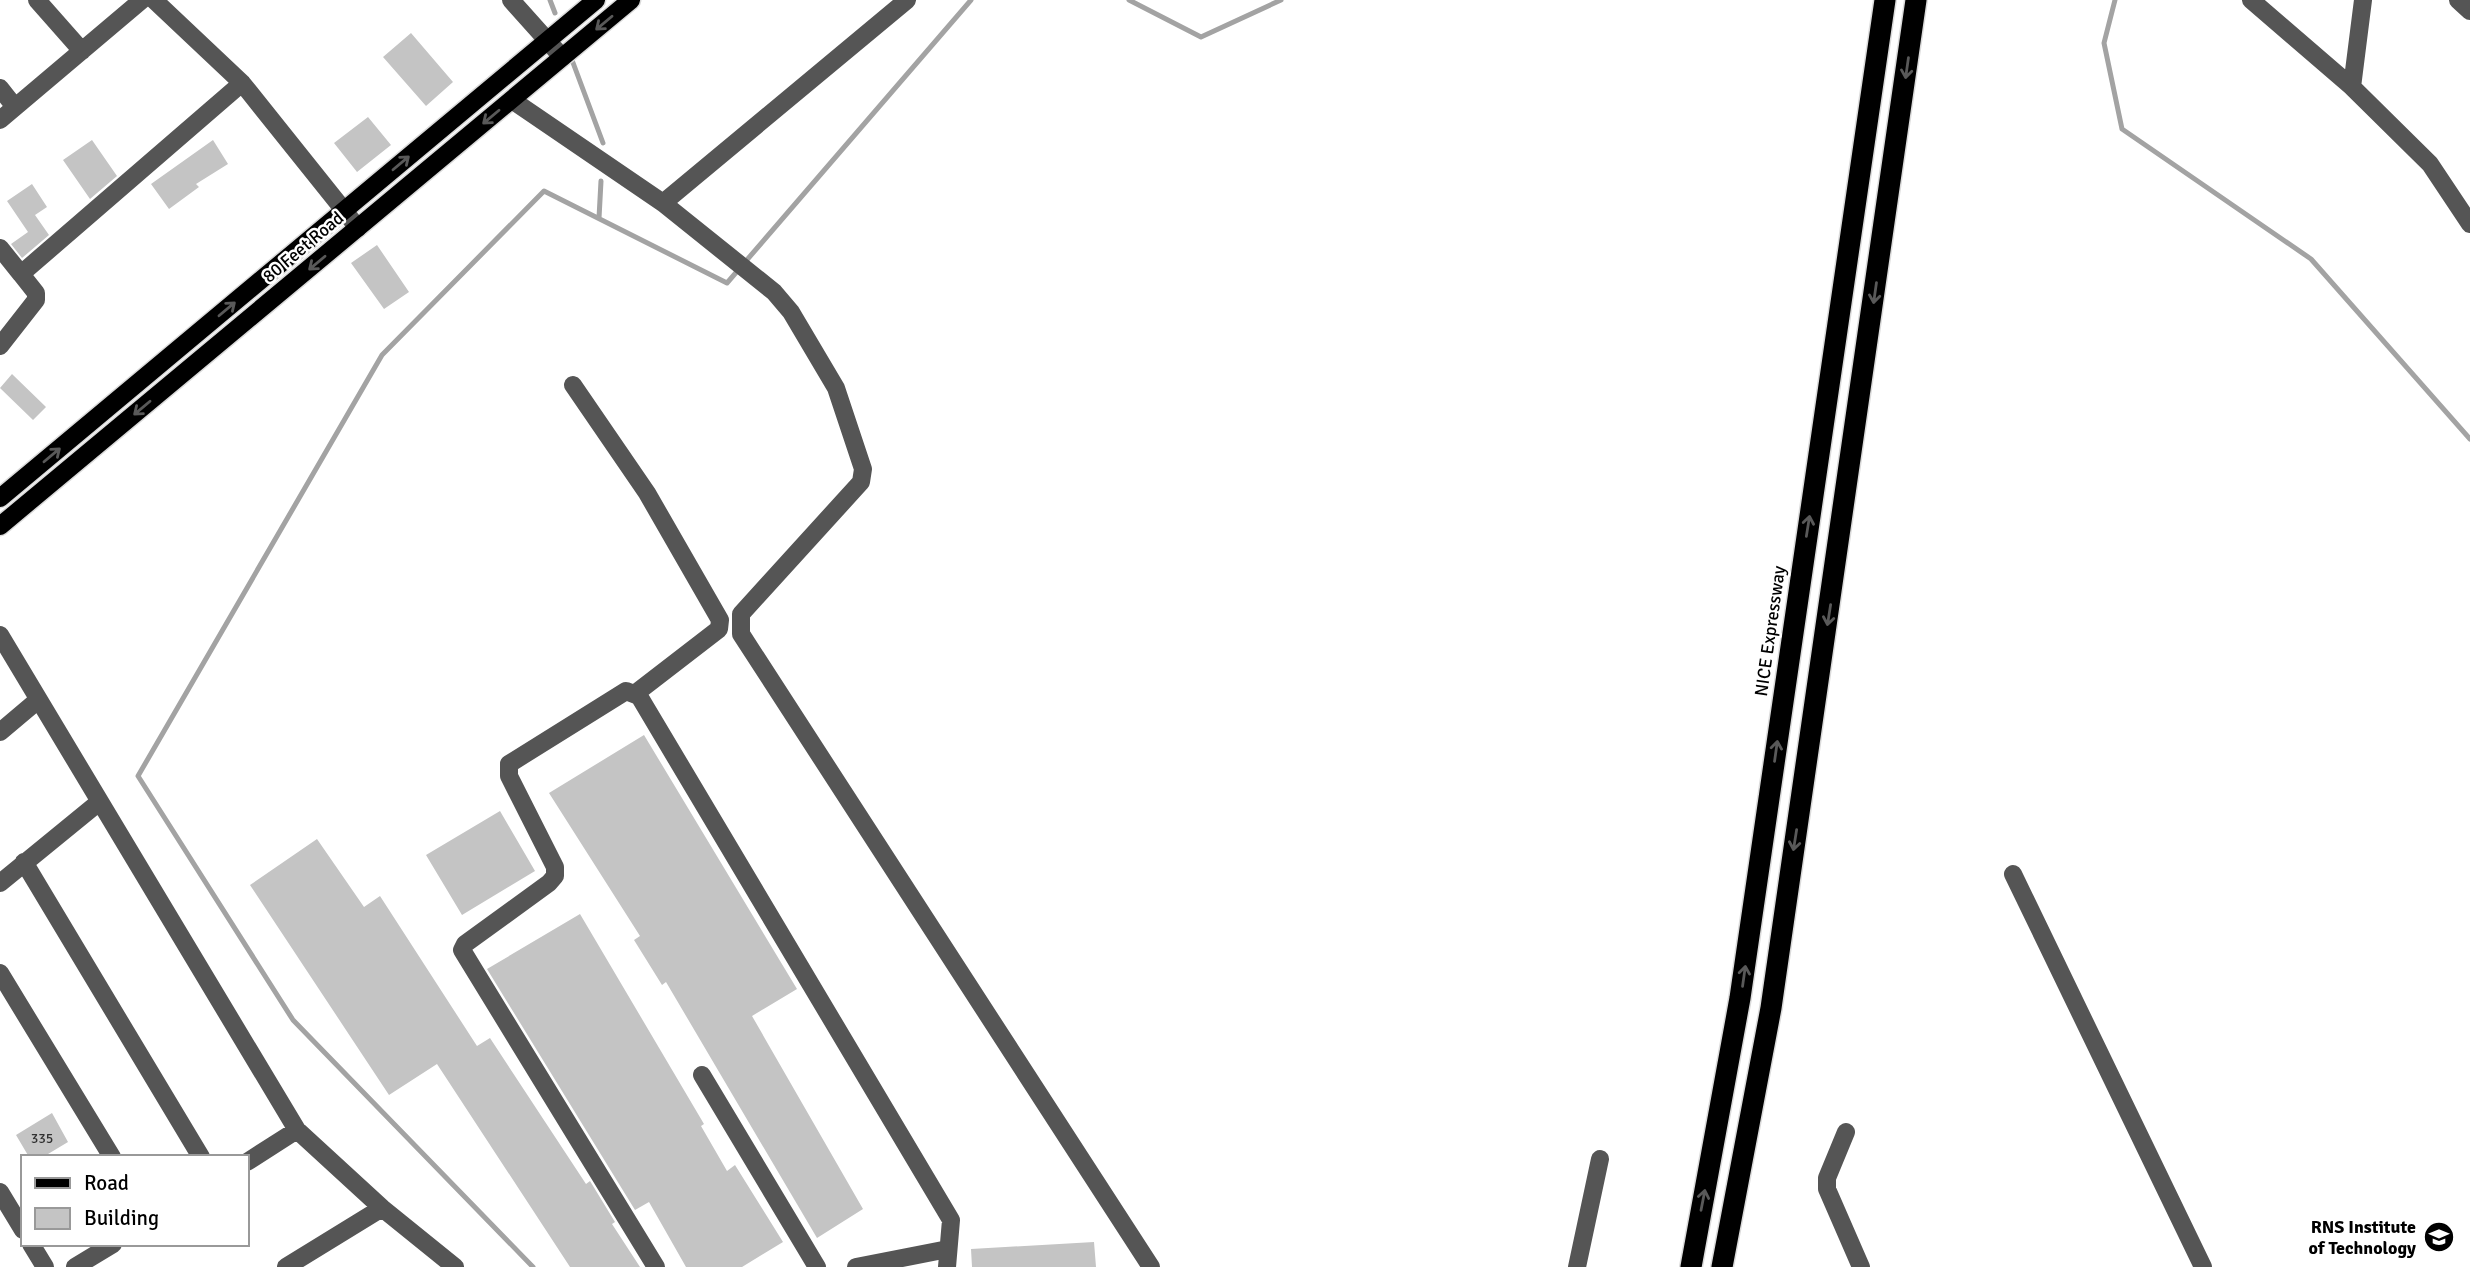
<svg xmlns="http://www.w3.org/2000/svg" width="2470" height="1267" viewBox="0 0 2470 1267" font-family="Signika,sans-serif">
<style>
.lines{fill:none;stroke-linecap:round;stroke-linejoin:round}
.stream{stroke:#a3a3a3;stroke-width:5}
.building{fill:#c4c4c4}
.major-casing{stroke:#dbdbdb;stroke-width:21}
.highway-casing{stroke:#dbdbdb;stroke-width:24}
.minor{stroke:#555;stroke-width:18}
.major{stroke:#000;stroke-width:18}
.highway{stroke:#000;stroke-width:21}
.oneway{stroke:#595959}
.labels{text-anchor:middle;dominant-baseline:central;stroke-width:5;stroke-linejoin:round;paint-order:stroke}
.number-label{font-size:14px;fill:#313131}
.street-label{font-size:18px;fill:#000;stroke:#fff}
.poi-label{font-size:18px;font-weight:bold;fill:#000;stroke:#fff;text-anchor:end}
</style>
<rect width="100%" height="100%" fill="#fff"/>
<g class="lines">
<path class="stream" d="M550,0L555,13
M1129,0L1201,37L1281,0
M2115,0L2104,43L2122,129L2311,259L2470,439
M572,60L603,143
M599,218L601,181
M533,1267L293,1020L138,776L382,355L544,191L727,283L971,0"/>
</g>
<path class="building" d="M411,33L453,82L426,106L383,57Z
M368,117L391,145L357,172L334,143Z
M92,140L117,176L90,199L63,160Z
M213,140L228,164L196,184L199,187L169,209L151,184Z
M32,184L47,207L35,215L49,235L22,258L11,244L28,232L7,201Z
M377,245L409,292L384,309L351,263Z
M12,374L46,407L33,420L0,388Z
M644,735L797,989L752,1016L863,1209L817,1238L666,982L662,985L634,940L640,936L549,793Z
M500,811L535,871L462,915L426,855Z
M317,839L364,907L380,896L477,1046L490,1038L586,1184L590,1181L615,1222L612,1224L640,1267H570L437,1064L389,1095L250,885Z
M580,914L704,1124L701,1126L727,1171L735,1165L783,1242L742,1267H686L649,1202L635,1210L487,969Z
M52,1113L68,1142L43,1157H29L16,1135Z
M1094,1242L1096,1267H972L971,1249Z"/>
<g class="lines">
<g class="major-casing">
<path id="major" d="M0,498L596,0
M0,526L631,0"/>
</g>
<g class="highway-casing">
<path id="highway" d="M1691,1267L1740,998L1885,0
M1722,1267L1771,1008L1916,0"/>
</g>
<path class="minor" d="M37,0L82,51
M154,0L242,83L358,228
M511,0L562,57
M2251,0L2352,87L2363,0
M2458,0L2470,11
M2352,87L2430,164L2470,224
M0,88L15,107
M512,100L663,203L774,292L791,312L836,388L863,469L861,482L741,614V634L1151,1267
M0,120L142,0
M663,203L907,0
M0,248L21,274
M0,346L36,300V293L21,274L242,83
M573,385L647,493L720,620L719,629L636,693
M0,635L297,1130L382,1208L455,1267
M0,732L38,700
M24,862L201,1157
M2013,874L2203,1267
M0,883L98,803
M0,973L112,1157
M702,1075L817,1267
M1846,1132L1827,1178V1189L1861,1267
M247,1162L297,1130
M0,1192L23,1230
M31,1244L45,1267
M75,1267L113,1244
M286,1267L382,1208
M656,1267L462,950L465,944L549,883L555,876V867L509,776V764L626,691L639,696L951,1220L947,1267
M856,1267L948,1249
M1577,1267L1600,1159"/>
<use href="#major" class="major"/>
<use href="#highway" class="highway"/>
</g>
<defs><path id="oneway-shaft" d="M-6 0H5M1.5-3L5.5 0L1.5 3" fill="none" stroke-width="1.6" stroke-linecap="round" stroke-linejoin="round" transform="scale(1.75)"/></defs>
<g class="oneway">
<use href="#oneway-shaft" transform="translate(604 23) rotate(140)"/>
<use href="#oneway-shaft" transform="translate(1907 68) rotate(98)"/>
<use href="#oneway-shaft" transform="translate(491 117) rotate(140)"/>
<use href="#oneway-shaft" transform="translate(401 163) rotate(-40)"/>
<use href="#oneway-shaft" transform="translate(317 263) rotate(140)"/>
<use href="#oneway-shaft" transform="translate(1875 293) rotate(98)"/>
<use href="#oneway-shaft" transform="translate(227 309) rotate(-40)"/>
<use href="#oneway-shaft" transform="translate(142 408) rotate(140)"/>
<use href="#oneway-shaft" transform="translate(52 455) rotate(-40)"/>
<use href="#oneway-shaft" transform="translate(1808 526) rotate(-81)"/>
<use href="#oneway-shaft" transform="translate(1829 615) rotate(99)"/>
<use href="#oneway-shaft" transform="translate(1776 751) rotate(-82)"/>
<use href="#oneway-shaft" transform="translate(1795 840) rotate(99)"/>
<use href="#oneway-shaft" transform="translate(1744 976) rotate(-82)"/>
<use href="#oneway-shaft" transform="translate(1703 1200) rotate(-79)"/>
</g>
<defs>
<g id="university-disc" transform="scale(1.575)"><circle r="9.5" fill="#000" stroke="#fff"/><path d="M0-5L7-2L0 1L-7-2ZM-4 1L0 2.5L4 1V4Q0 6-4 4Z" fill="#fff"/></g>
</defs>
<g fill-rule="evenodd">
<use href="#university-disc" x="2439" y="1237"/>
</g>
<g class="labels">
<g class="number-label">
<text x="42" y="1138">335</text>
</g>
<g class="street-label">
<text transform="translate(303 247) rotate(-40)">80 Feet Road</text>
<text transform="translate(1770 631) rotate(-82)">NICE Expressway</text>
</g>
<g class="poi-label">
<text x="2416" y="1227">RNS Institute<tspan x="2416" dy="21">of Technology</tspan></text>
</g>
</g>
<rect x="21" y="1155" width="228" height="91" fill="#ffffff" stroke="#999999" stroke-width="2"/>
<rect x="35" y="1178" width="35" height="10" fill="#000000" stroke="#999999" stroke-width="2"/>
<text x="84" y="1190" font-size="21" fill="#000000">Road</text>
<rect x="35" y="1208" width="35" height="21" fill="#c4c4c4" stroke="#999999" stroke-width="2"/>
<text x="84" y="1225" font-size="21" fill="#000000">Building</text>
</svg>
